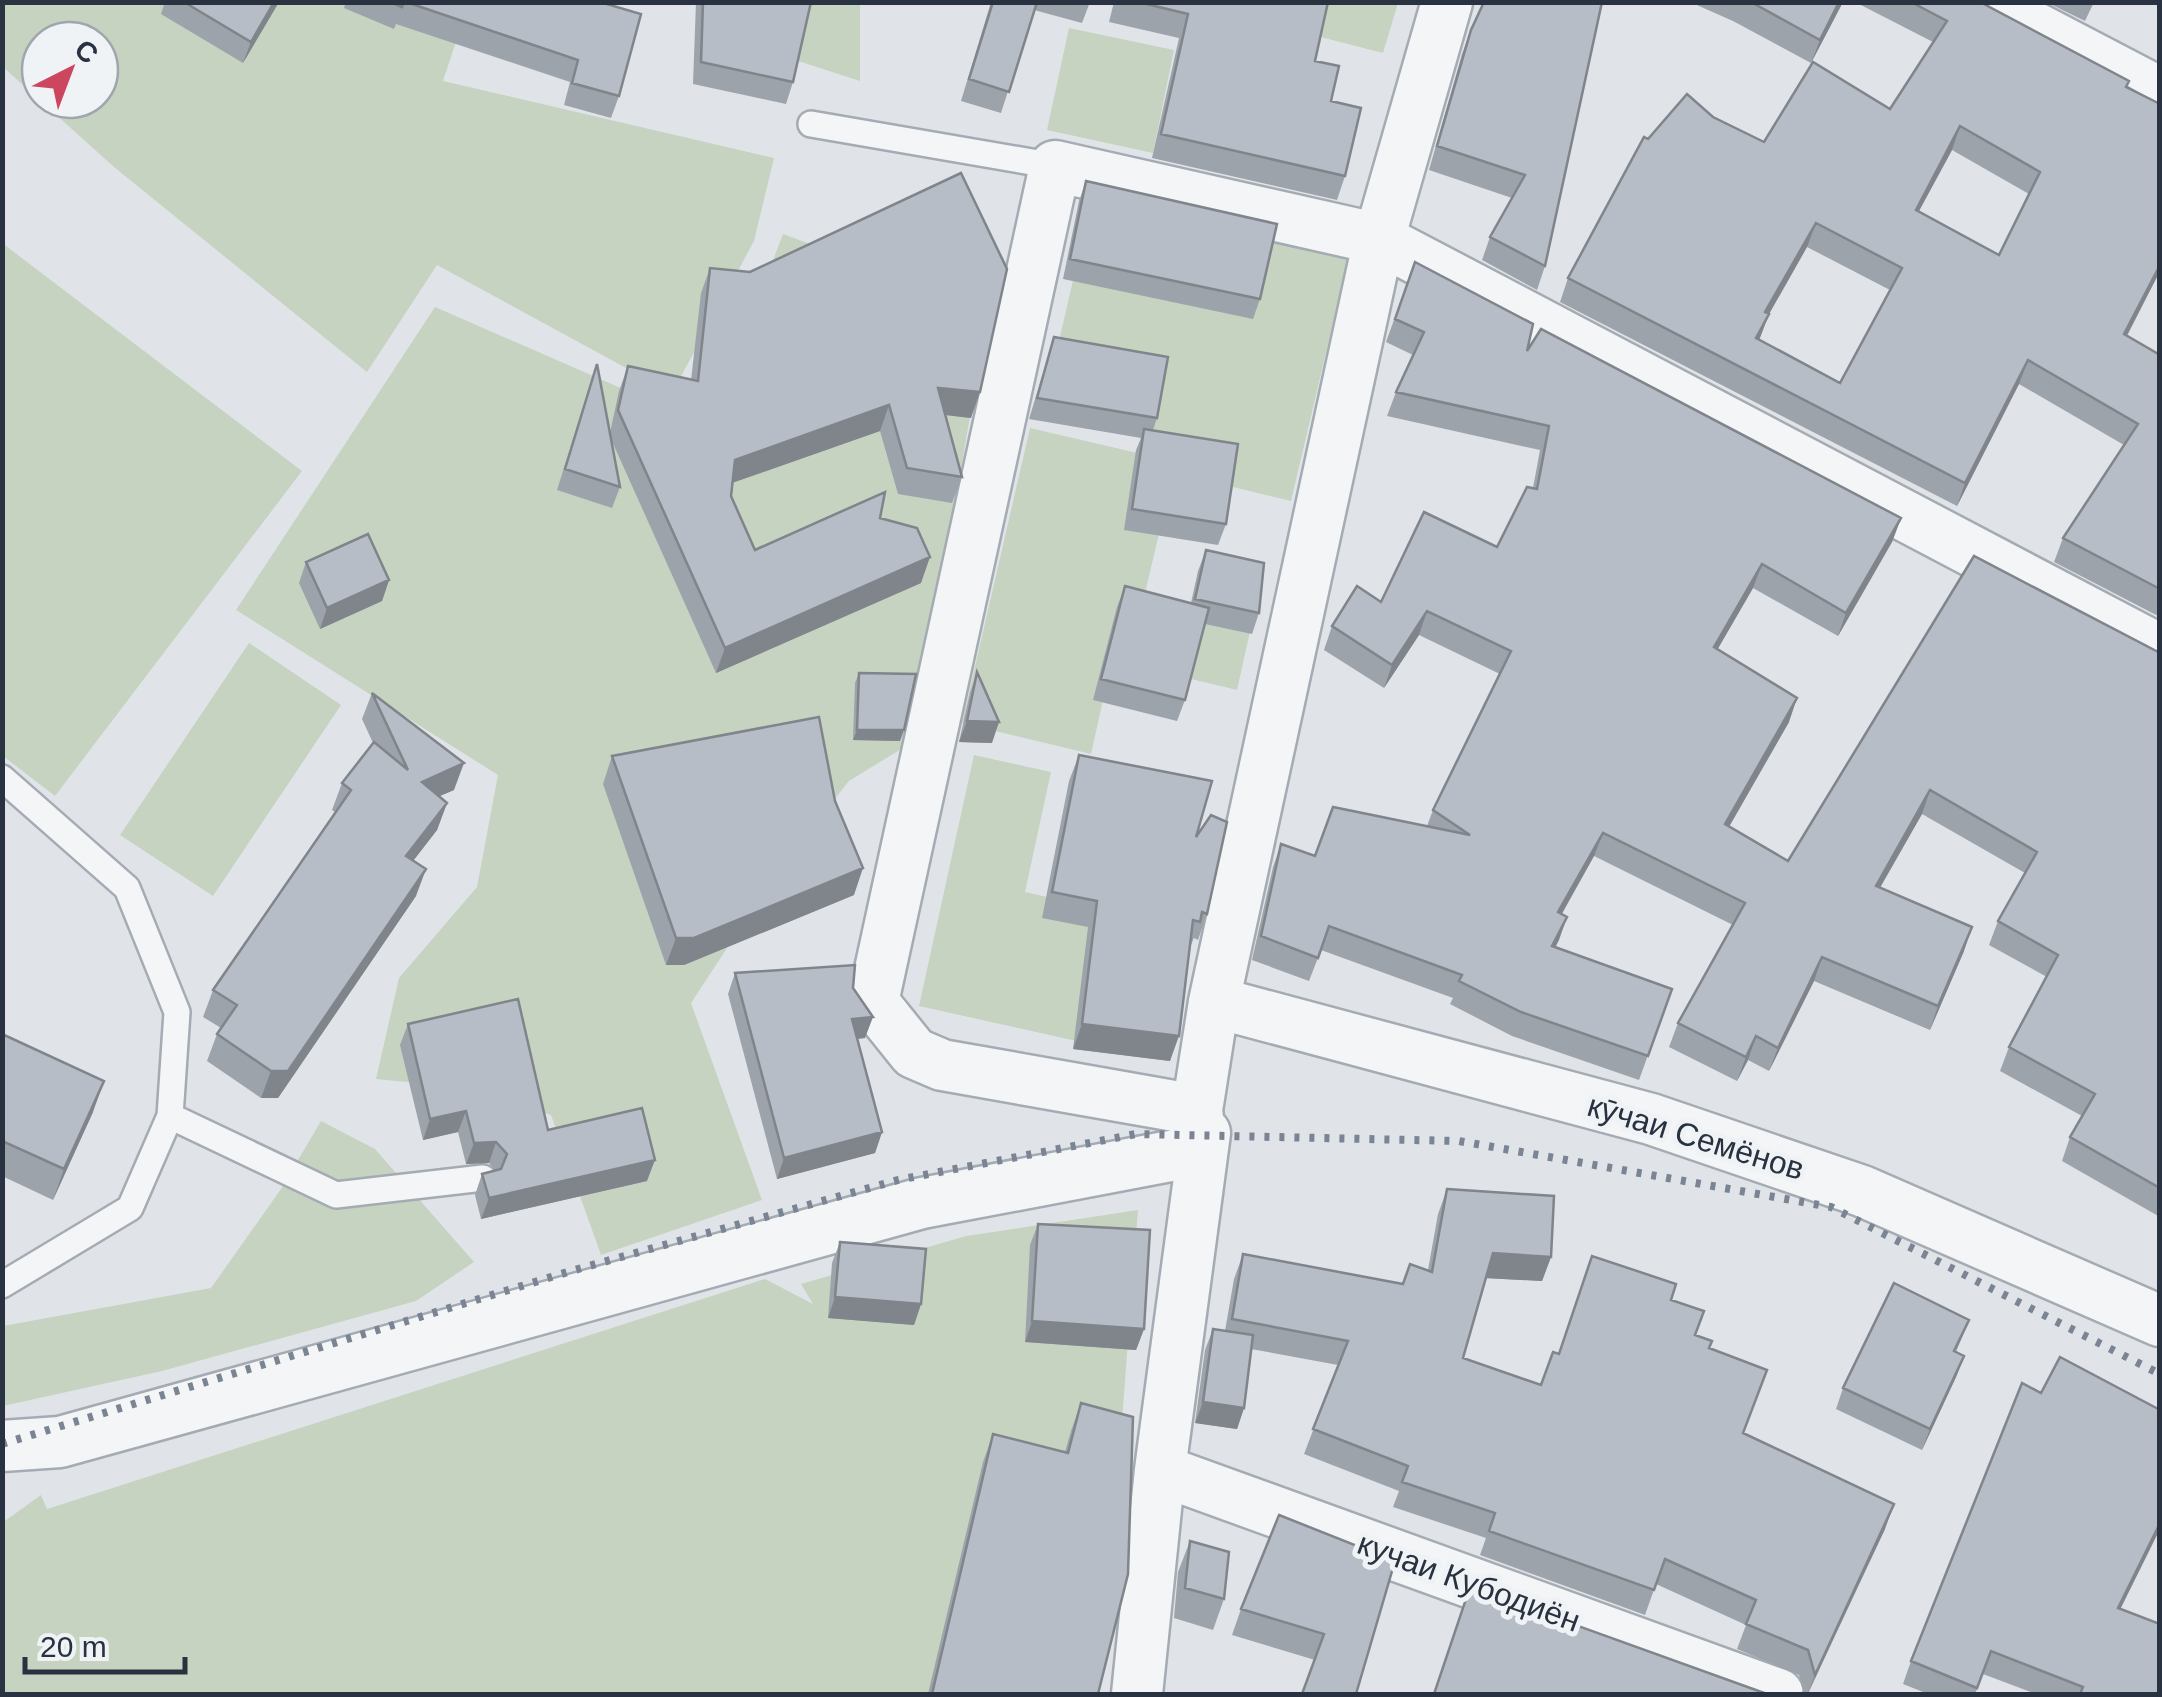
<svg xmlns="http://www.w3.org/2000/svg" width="2162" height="1697" viewBox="0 0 2162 1697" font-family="Helvetica,sans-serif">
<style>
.green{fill:#c6d3c1;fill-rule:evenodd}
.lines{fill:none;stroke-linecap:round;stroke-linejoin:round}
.service-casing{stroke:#a5abb3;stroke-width:30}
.minor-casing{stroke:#a5abb3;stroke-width:55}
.service{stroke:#f3f5f7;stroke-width:25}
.minor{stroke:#f3f5f7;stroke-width:50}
.rail{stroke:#7a8492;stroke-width:8;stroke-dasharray:5 10;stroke-linecap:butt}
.wall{fill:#9da3aa;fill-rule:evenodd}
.shaded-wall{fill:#80848b}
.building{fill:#b7bdc6;stroke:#80848b;stroke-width:2.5;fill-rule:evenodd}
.labels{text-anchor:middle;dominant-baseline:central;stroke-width:10;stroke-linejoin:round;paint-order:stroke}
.street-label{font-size:32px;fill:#293240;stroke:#f0f3f6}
</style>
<rect width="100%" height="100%" fill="#e0e4e9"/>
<path class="green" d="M3,3H469L443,81L774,158L754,241L672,393L437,265L367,372L114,167L3,67ZM40,40H100V100H40Z
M732,3H860V81L743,43Z
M1188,3H1398L1383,53Z
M1069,28L1174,50L1153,153L1047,130Z
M1089,211L1259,229L1350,251L1291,501L1204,480L1212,447L1044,406Z
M783,234L988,310L945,563L924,735L849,781L779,869L691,1003L762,1200L601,1255L551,1115L468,1088L376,1079L399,978L477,887L498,775L236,610L435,307L710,427Z
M2,243L302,471L55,796L3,756Z
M1030,428L1176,462L1145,593L1253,618L1237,690L1112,660L1091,754L962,723Z
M249,643L341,705L213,896L120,835Z
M974,755L1051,772L1025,892L1118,913L1090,1044L919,1006Z
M321,1121L375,1149L474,1262L416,1301L162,1371L3,1406V1326L211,1288L281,1189Z
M1138,1210L1107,1617L1097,1694H3L2,1523L41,1495L47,1509L765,1279L813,1304L801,1284L966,1236Z"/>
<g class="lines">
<g class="service-casing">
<path id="service" d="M811,124L1055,166
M2,778L127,888L177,1012L170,1116L130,1208L2,1285
M170,1116L336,1195L483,1178"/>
</g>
<g class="minor-casing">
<path id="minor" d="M1986,2L2160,93
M1214,1002L1651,1119L1862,1191L2160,1321
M1197,1110L942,1065L914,1053L873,1002L1055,166L1379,239L2160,650
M2,1446L60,1442L922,1203L1202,1150
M1160,1470L1778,1694
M1137,1694L1160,1470L1205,1133L1202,1150L1197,1110L1214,1002L1379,239L1447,2"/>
</g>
<use href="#service" class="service"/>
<use href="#minor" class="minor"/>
<path class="rail" d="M2,1444L571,1271L898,1180L1136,1134L1459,1141L1831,1207L2160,1374"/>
</g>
<path class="wall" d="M165,2H279L243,63L161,14Z
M346,2H600L619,96L611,118L564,105L570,82L396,24L394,29L344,8Z
M696,2H811L793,82L786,104L693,84Z
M991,2H1090L1082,23L1034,10L1001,113L961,101Z
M1114,2H1328L1315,61L1331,101L1345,176L1337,200L1152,158L1179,38L1109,22Z
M1484,2L1545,266L1537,290L1482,260L1490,237L1512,198L1429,170L1462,54L1471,30Z
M1690,2H1843L1811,63L1733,21Z
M1855,2H1980L2160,104V271L2127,336L2160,355V617L2054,562L2063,538L2124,445L2019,384L1957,506L1560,302L1568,278L1648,139L1713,117L1764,142L1890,109L1933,42ZM1952,150L2029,194L1999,255L1919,211ZM1807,247L1890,290L1840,383L1759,339L1769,314Z
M2046,2H2094L2085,21Z
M1086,181L1260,299L1253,319L1063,279L1079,201Z
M1415,262L1527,351L1901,518L1892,542L1838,636L1753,588L1717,650L1789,722L1729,826L1788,861L2156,652L2160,653V1217L2062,1161L2070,1137L2082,1116L2000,1071L2009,1047L2047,977L1989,945L1998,921L2025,873L1922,814L1880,888L1964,951L1930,1030L1814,981L1769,1071L1748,1060L1737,1081L1669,1047L1678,1023L1733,925L1594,856L1562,914L1567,917L1555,947L1672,989L1639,1080L1512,1036L1450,1004L1453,998L1321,950L1309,981L1252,960L1273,867L1281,844L1315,856L1427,826L1433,810L1500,674L1419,635L1384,688L1324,650L1332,626L1497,547L1533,488L1540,450L1387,416L1396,392L1413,355L1386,342Z
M710,268L971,418L945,415L962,477L952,503L898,494L880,431L732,483L731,496L755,550L880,518L921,583L716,673L611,439L620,487L612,508L557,490L597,364L610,433L619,391L628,366L691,380L701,293Z
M1054,337L1157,418L1153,430L1226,524L1218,545L1124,530L1136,450L1141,438L1029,419Z
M1206,550L1259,613L1252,634L1205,624L1185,700L1177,721L1093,700L1117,607L1125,586L1191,603L1198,571Z
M306,562L389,580L382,601L320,629L299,583Z
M977,672L992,743L959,742L970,693Z
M859,673L900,741L853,740L855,683Z
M372,693L454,790L439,796L447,803L437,830L413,861L416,896L278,1098H261L207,1061L217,1034L221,1028L203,1017L213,990L335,812L332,810L342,783L373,743L362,719Z
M1079,755L1196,837L1207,914L1198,940L1194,938L1190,947L1170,1061L1073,1049L1088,927L1042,918L1069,781Z
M612,756L854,895L684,965H666L603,784Z
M735,973L853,988L865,1038L857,1039L882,1132L875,1153L777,1179L728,994Z
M408,1024L548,1130L647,1181L481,1219L475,1195L482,1174L495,1171L489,1163L466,1164L458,1132L423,1140L400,1045Z
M2,1034L93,1112L53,1200L2,1176Z
M1447,1189L1551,1257L1542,1281L1486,1278L1463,1358L1541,1385L1558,1354L1671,1300L1695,1335L1709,1348L1743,1433L1885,1529L1808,1694H1799L1803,1691L1799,1675L1737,1649L1746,1625L1656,1584L1645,1615L1480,1555L1486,1538L1393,1507L1399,1491L1304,1454L1338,1365L1251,1349L1244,1408L1237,1429L1195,1423L1205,1350L1213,1329L1225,1331L1234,1279L1243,1254L1403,1284L1428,1270L1438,1214Z
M1038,1224L1144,1329L1136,1350L1025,1342L1030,1245Z
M840,1242L921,1304L914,1325L828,1318L832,1263Z
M1969,1320L1956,1352L1964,1356L1956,1377L1922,1450L1836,1409L1843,1388Z
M1081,1403L1098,1694H928L983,1462L993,1434L1065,1452L1071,1431Z
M1190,1541L1224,1599L1213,1630L1174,1618L1178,1572Z
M1395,1561L1315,1660L1232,1635L1241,1609Z
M2120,1609L2160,1694H2036L1983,1674L1975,1694H1928L1903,1684L1911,1661Z"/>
<path class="shaded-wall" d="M274,2H279L243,63L251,42Z
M1839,2H1843L1811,63L1820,40Z
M1960,126L1952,150L1907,233L1916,210Z
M1816,223L1807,247L1769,314L1760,338L1748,361L1765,312Z
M2160,265V271L2115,358L2124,334Z
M2028,360L2019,384L1957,506L1965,483Z
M938,388L980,392L971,418L929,413Z
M889,405L880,431L726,485L735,460Z
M1901,518L1892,542L1838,636L1846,613Z
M930,557L921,583L716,673L725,648Z
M1762,564L1753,588L1705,671L1714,647Z
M389,580L382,601L320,629L327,608Z
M1427,611L1419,635L1384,688L1392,665Z
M1797,698L1789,722L1717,848L1725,824Z
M967,721L999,722L992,743L959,742Z
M857,730H904L900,741L853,740Z
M464,763L454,790L412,808L422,782Z
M1930,790L1922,814L1867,910L1876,886Z
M447,803L437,830L396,883L406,856Z
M1603,833L1594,856L1549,936L1558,912Z
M863,868L854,895L684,965H666L676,938Z
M426,869L416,896L278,1098H261L271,1071Z
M1567,917L1559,940L1544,970L1552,946Z
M1972,927L1964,951L1930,1030L1938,1006Z
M1822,957L1814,981L1769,1071L1778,1048Z
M873,1017L865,1038L844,1040L852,1019Z
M1082,1024L1179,1036L1170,1061L1073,1049Z
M1756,1036L1748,1060L1737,1081L1746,1057Z
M104,1081L93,1112L53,1200L64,1169Z
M466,1111L458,1132L423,1140L430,1119Z
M882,1132L875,1153L777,1179L784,1158Z
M496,1142L489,1163L466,1164L474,1143Z
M655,1160L647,1181L481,1219L489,1198Z
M1493,1253L1551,1257L1542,1281L1484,1278Z
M835,1297L921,1304L914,1325L828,1318Z
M1032,1321L1144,1329L1136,1350L1025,1342Z
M1964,1356L1956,1377L1922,1450L1930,1429Z
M1203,1402L1244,1408L1237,1429L1195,1423Z
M1894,1504L1885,1529L1807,1694L1815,1675Z
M2160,1523V1529L2109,1632L2118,1608Z"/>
<path class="building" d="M184,2H274L251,42Z
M390,2H404L402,7Z
M406,2H600L641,14L619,96L572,83L578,60Z
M703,2H811L793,82L701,62Z
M993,2H1037L1009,92L969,79Z
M1138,2H1328L1315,61L1339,66L1331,101L1361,108L1345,176L1161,134L1188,14Z
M1484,2H1602L1545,266L1490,237L1525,175L1437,146L1471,30Z
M1751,2H1839L1820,40Z
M1911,2H1980L2129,81L2126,87L2160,104V265L2124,334L2160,355V589L2063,538L2138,424L2028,360L1965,483L1568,278L1644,137L1648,139L1687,94L1713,117L1764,142L1813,62L1890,109L1947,21ZM1960,126L2040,172L1999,255L1916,210ZM1816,223L1902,268L1840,383L1756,338L1769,314L1765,312Z
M961,173L1007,269L980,392L938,388L962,477L907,468L889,405L735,460L731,496L755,550L885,492L880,518L917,528L930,557L725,648L618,410L628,366L698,381L710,268L750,272Z
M1086,181L1277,224L1260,299L1070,259Z
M1415,262L1533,324L1527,351L1541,329L1901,518L1846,613L1762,564L1714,647L1797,698L1725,824L1788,861L1974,556L2160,653V1188L2070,1137L2095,1094L2009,1047L2058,955L1998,921L2037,852L1930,790L1876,886L1972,927L1938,1006L1822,957L1778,1048L1756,1036L1746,1057L1678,1023L1745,903L1603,833L1558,912L1567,917L1552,946L1672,989L1648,1056L1521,1012L1459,981L1462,975L1329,926L1318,958L1261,936L1281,844L1315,856L1333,807L1470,835L1433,810L1511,651L1427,611L1392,665L1332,626L1357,586L1381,602L1424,512L1497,547L1527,487L1537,489L1549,426L1396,392L1424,332L1395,319Z
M1054,337L1168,357L1157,418L1037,398Z
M597,364L620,487L565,469Z
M1144,429L1238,444L1226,524L1132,509Z
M368,534L389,580L327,608L306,562Z
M1206,550L1264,563L1259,613L1195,599Z
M1125,586L1209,608L1185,700L1101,679Z
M977,672L999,722L967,721Z
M859,673L916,674L904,730H857Z
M372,693L464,763L422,782L447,803L406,856L426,869L288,1071H271L217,1034L237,1005L213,990L351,790L342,783L374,742L408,770Z
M819,717L835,801L863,868L694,938H676L612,756Z
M1079,755L1212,781L1196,837L1211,815L1227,822L1207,914L1202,912L1200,922L1193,920L1179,1036L1082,1024L1097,901L1052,892Z
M855,965L853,988L873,1017L852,1019L882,1132L784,1158L735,973Z
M518,999L548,1130L642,1108L655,1160L489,1198L482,1174L501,1169L507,1154L496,1142L474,1143L466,1111L430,1119L408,1024Z
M2,1034L104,1081L64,1169L2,1141Z
M1447,1189L1554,1196L1551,1257L1493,1253L1463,1358L1541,1385L1553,1352L1559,1354L1592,1256L1676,1284L1671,1300L1704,1311L1695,1335L1712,1341L1709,1348L1767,1370L1743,1433L1894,1504L1815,1675L1808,1650L1746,1624L1756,1600L1665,1559L1654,1590L1489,1531L1495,1513L1402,1482L1408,1466L1313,1429L1348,1341L1232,1319L1243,1254L1403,1284L1410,1264L1432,1272Z
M1038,1224L1150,1230L1144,1329L1032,1321Z
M840,1242L926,1249L921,1304L835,1297Z
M1894,1283L1969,1320L1954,1351L1964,1356L1930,1429L1843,1388Z
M1213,1329L1253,1335L1244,1408L1203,1402Z
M2060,1357L2160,1410V1523L2118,1608L2160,1624V1694H2080L2083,1687L1991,1651L1977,1688L1911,1661L2022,1383L2041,1393Z
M1081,1403L1133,1417L1128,1574L1098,1694H932L993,1434L1068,1453Z
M1279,1515L1395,1561L1356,1694H1302L1324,1634L1241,1609Z
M1190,1541L1229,1552L1224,1599L1185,1588Z
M1470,1587L1767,1694H1434Z"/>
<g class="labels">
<g class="street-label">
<text transform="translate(1696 1137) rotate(17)">кӯчаи Семёнов</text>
<text transform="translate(1469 1582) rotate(20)">кучаи Кубодиён</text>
</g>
</g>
<rect width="2162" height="1697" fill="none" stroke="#293240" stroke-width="10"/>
<g transform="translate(70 70) rotate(42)"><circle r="48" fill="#f0f3f6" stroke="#a0a6ad" stroke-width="2.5"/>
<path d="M0-8L18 38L0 25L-18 38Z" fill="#cd465f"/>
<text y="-15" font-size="28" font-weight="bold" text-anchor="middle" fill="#293240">С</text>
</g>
<path d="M25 1657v15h160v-15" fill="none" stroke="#293240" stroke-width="5"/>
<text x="40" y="1657" font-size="30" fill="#293240" stroke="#f0f3f6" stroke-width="8" paint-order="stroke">20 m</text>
</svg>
